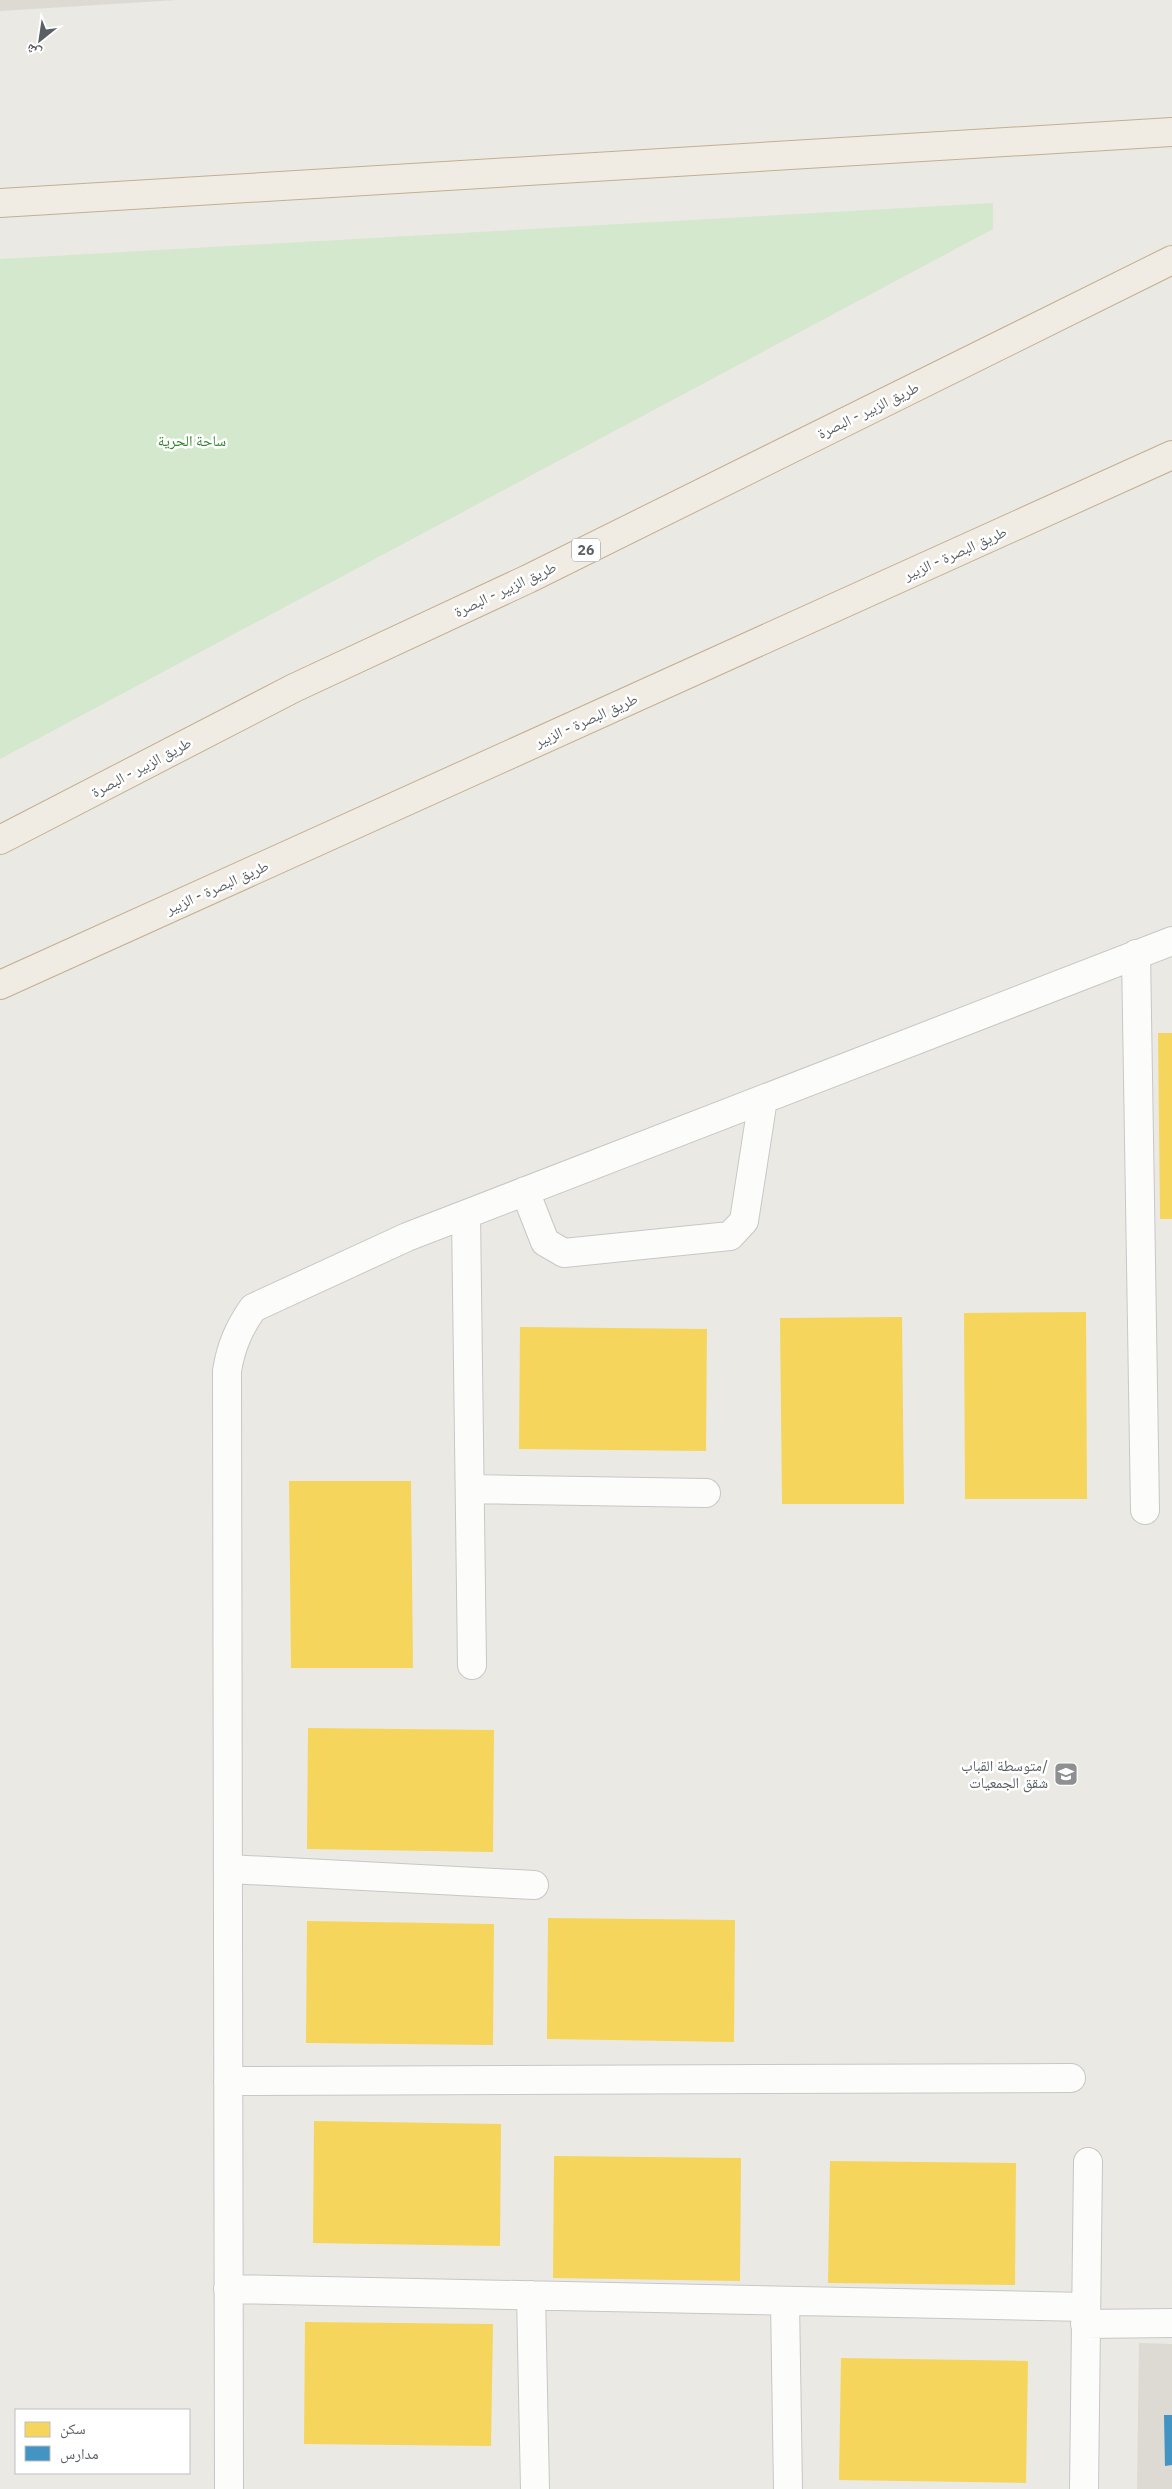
<svg xmlns="http://www.w3.org/2000/svg" width="1172" height="2489" viewBox="0 0 1172 2489" font-family="'IBM Plex Sans','Noto Naskh Arabic',sans-serif">
<style>
.education{fill:#ddd9d3}
.green{fill:#d3e8cd}
.homes{fill:#f6d55c}
.schools{fill:#4393c3}
.lines{fill:none;stroke-linecap:round;stroke-linejoin:round}
.minor-casing{stroke:#c7c7c7;stroke-width:30}
.trunk-casing{stroke:#c2af91;stroke-width:30}
.minor{stroke:#fcfcfb;stroke-width:28}
.trunk{stroke:#f0ece4;stroke-width:28}
.labels{text-anchor:middle;dominant-baseline:central;stroke-width:5;stroke-linejoin:round;paint-order:stroke}
.shield{fill:#fff;stroke:#8c8f92;stroke-width:1}
.shield-label{font-size:14px;font-weight:bold;fill:#5a5f63}
.street-label{font-size:15px;fill:#5a5f63;stroke:#fff}
.park-label{font-size:15px;fill:#33852f;stroke:#fff}
.poi-label{font-size:15px;fill:#5a5f63;stroke:#fff;text-anchor:end}
</style>
<rect width="100%" height="100%" fill="#ebe9e4"/>
<path class="education" d="M0,0H177L0,11Z
M1139,2343L1172,2344V2489H1137Z"/>
<path class="green" d="M993,203V229L0,759V259Z"/>
<path class="homes" d="M1158,1033H1172V1219H1160Z
M1086,1312L1087,1499H965L964,1313Z
M902,1317L904,1504H782L780,1318Z
M520,1327L707,1329L706,1451L519,1449Z
M289,1481H411L413,1668H291Z
M308,1728L494,1730L493,1852L307,1849Z
M548,1918L735,1920L734,2042L547,2039Z
M307,1921L494,1924L493,2045L306,2043Z
M314,2121L501,2124L500,2246L313,2243Z
M554,2156L741,2158L740,2281L553,2278Z
M830,2161L1016,2163L1015,2285L828,2283Z
M305,2322L493,2324L491,2446L304,2444Z
M841,2358L1028,2361L1026,2483L839,2480Z"/>
<path class="schools" d="M1164,2415H1172V2465L1165,2466Z"/>
<g class="lines">
<g class="minor-casing">
<path id="minor" d="M1136,954L1145,1510
M525,1191L545,1242L564,1253L730,1236L744,1221L763,1099
M466,1215L472,1665
M470,1489L706,1493
M229,1869L534,1885
M228,2081L1071,2078
M228,2289L1086,2307
M531,2295L535,2489
M785,2301L788,2489
M1085,2324L1172,2323
M229,2489L227,1371C231,1346 239,1328 253,1308L407,1237L1172,941
M1084,2489L1088,2162"/>
</g>
<g class="trunk-casing">
<path id="trunk" d="M0,203L1172,132
M0,840L294,688L528,579L1172,260
M0,985L1172,455"/>
</g>
<use href="#minor" class="minor"/>
<use href="#trunk" class="trunk"/>
</g>
<defs>
<g id="school-square" transform="scale(1.25)"><rect x="-9" y="-9" width="18" height="18" rx="4" fill="#8d8f90" stroke="#fff"/><path d="M0-5L7-2L0 1L-7-2ZM-4 1L0 2.5L4 1V4Q0 6-4 4Z" fill="#fff"/></g>
</defs>
<g fill-rule="evenodd">
<use href="#school-square" x="1066" y="1774"/>
</g>
<g class="labels">
<rect class="shield" x="572" y="538.5" width="28" height="23" rx="4"/>
<g class="shield-label">
<text x="586" y="550">26</text>
</g>
<g class="street-label">
<text transform="translate(868 410) rotate(-26)">طريق الزبير - البصرة</text>
<text transform="translate(955 553) rotate(-24)">طريق البصرة - الزبير</text>
<text transform="translate(505 589) rotate(-25)">طريق الزبير - البصرة</text>
<text transform="translate(586 720) rotate(-24)">طريق البصرة - الزبير</text>
<text transform="translate(141 767) rotate(-28)">طريق الزبير - البصرة</text>
<text transform="translate(217 887) rotate(-24)">طريق البصرة - الزبير</text>
</g>
<g class="park-label">
<text x="192" y="440">ساحة الحرية</text>
</g>
<g class="poi-label">
<text x="1048" y="1765">متوسطة القباب/<tspan x="1048" dy="17">شقق الجمعيات</tspan></text>
</g>
</g>
<rect x="15" y="2409" width="175" height="65" fill="#ffffff" stroke="#bdbfc1"/>
<rect x="25" y="2422" width="25" height="15" fill="#f6d55c" stroke="#bdbfc1"/>
<text x="60" y="2434" font-size="15" fill="#5a5f63">سكن</text>
<rect x="25" y="2446" width="25" height="15" fill="#4393c3" stroke="#bdbfc1"/>
<text x="60" y="2459" font-size="15" fill="#5a5f63">مدارس</text>
<g transform="translate(40 40) rotate(210)" stroke="#ffffff" stroke-width="4" paint-order="stroke">
<path d="M0-4L9 19L0 12L-9 19Z" fill="#5a5f63"/>
<text y="-8" font-size="14" font-weight="bold" text-anchor="middle" fill="#5a5f63">ش</text>
</g>
</svg>
